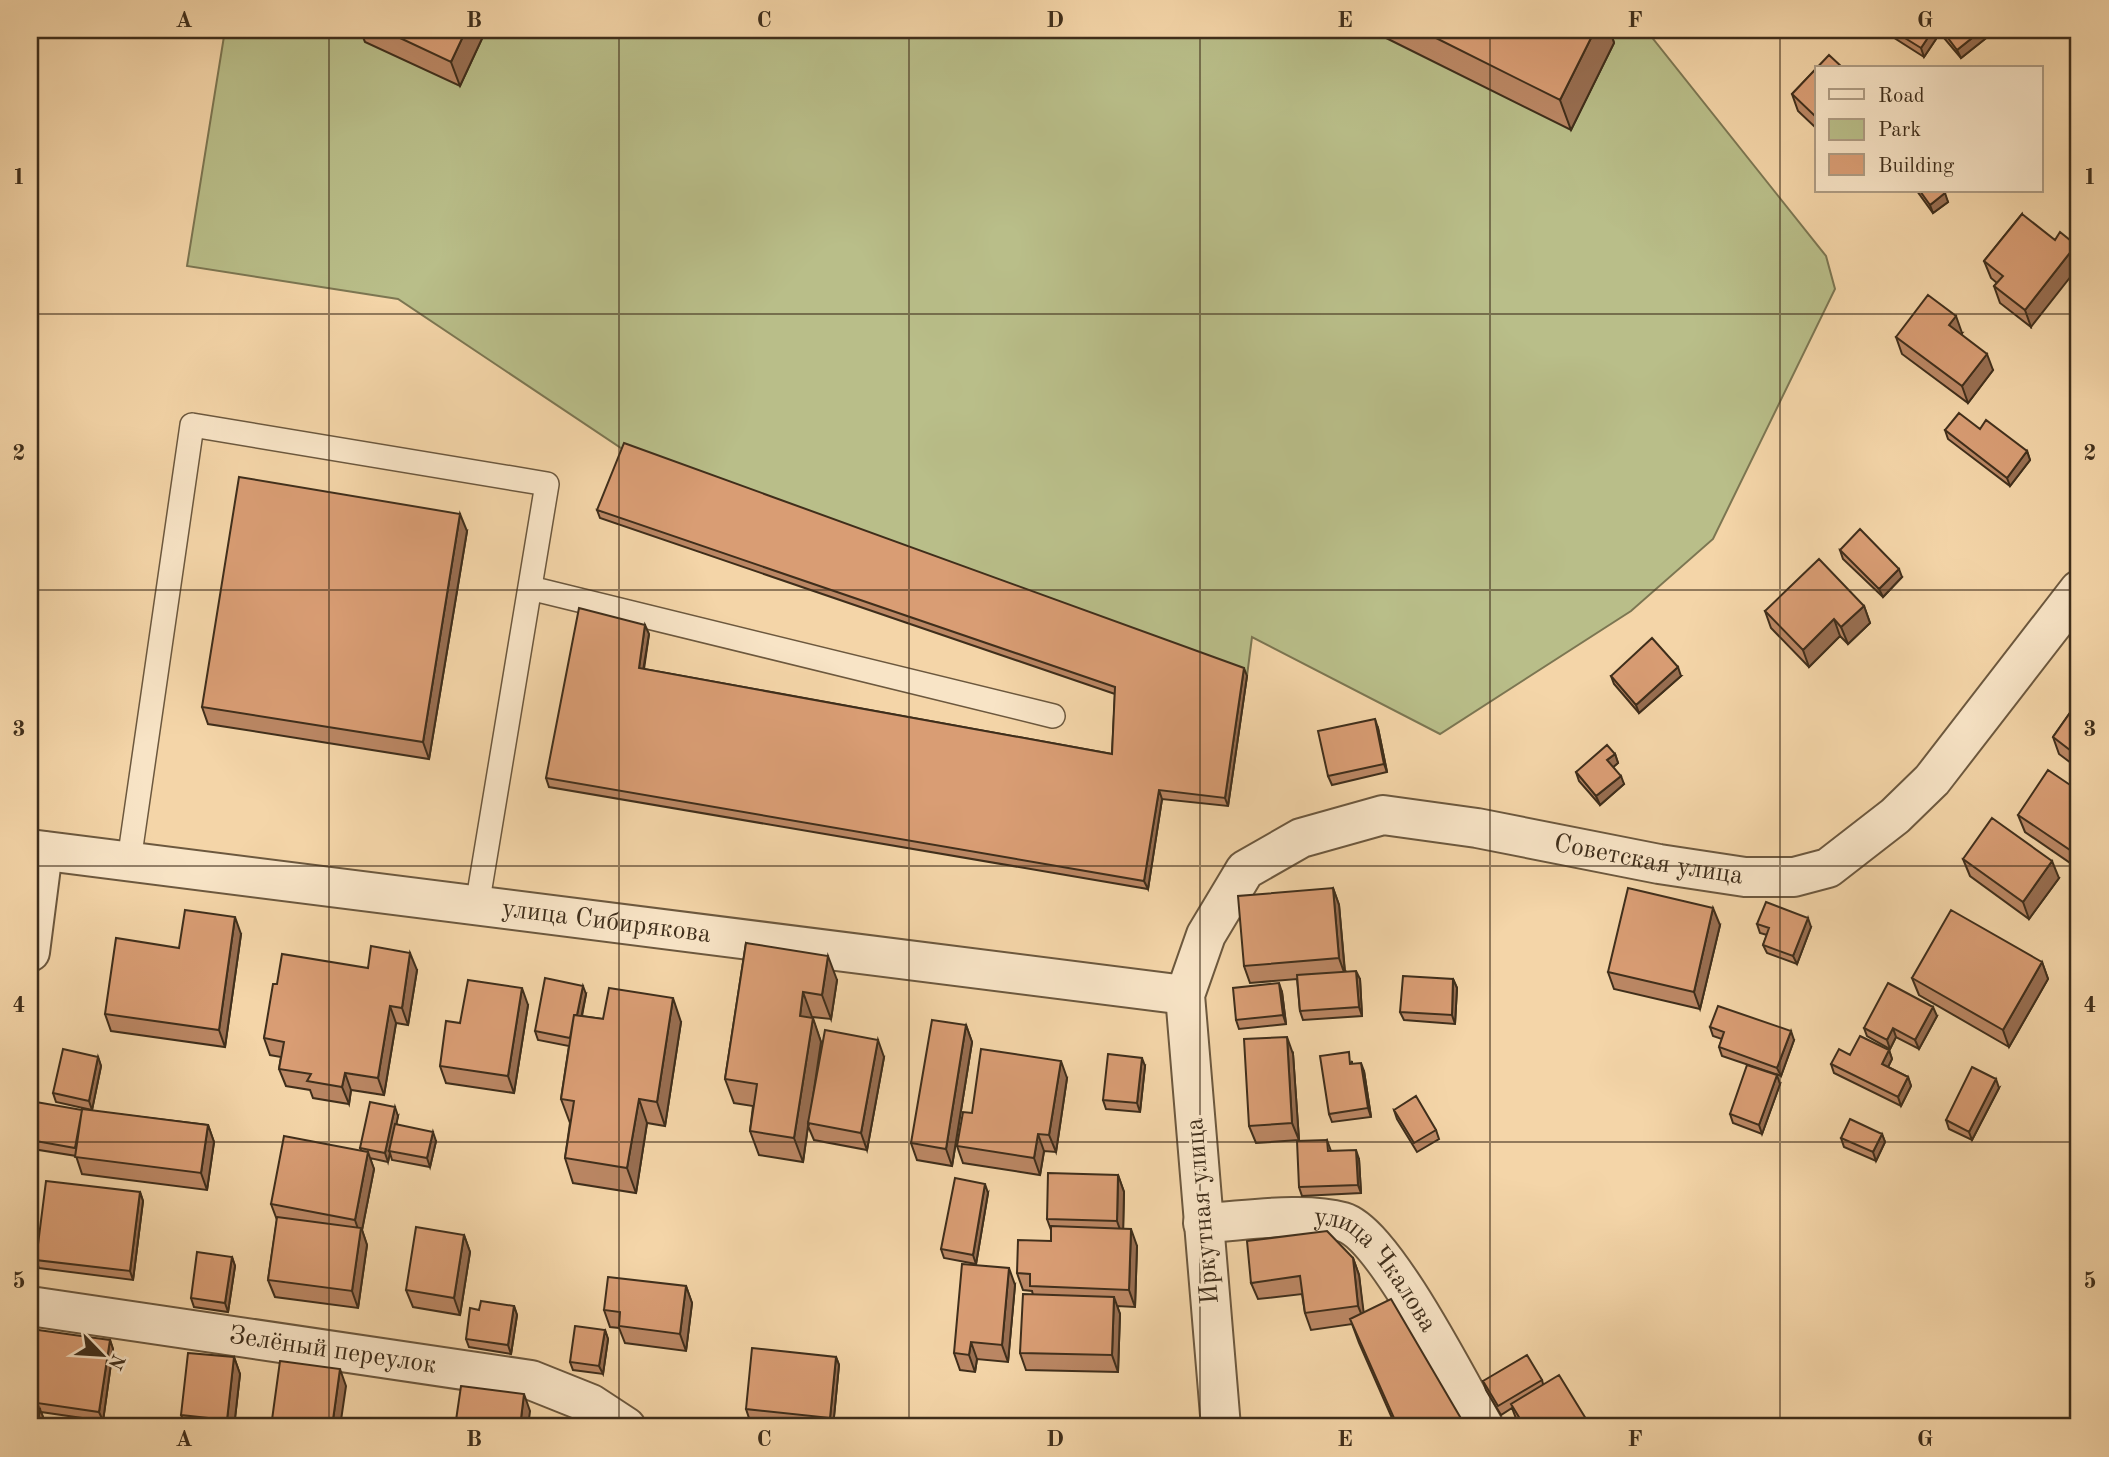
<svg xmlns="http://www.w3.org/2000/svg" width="2109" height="1457" viewBox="0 0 2109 1457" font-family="'Old Standard TT',serif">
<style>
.green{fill:#b9be89;stroke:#7c7652;stroke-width:2}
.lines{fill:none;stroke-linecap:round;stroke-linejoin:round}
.lane-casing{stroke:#6c583e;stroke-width:26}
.street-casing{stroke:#6c583e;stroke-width:42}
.lane{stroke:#f8e4c6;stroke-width:23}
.street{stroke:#f8e4c6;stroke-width:38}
.wall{fill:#bb8764;stroke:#3f2e1b;stroke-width:2}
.shaded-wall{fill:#986e51;stroke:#3f2e1b;stroke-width:2}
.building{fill:#d99d74;stroke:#3f2e1b;stroke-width:2}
.grid{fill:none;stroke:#3f2e1b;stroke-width:2;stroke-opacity:0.55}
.labels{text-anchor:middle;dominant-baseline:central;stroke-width:6;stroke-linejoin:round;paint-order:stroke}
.street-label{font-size:26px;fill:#3f2e1b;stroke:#f8e4c6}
.neatline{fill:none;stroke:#3f2e1b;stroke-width:2.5}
.grid-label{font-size:23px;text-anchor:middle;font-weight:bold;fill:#3f2e1b}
</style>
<rect width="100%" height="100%" fill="#f4d5a8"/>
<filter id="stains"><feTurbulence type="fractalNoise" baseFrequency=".00286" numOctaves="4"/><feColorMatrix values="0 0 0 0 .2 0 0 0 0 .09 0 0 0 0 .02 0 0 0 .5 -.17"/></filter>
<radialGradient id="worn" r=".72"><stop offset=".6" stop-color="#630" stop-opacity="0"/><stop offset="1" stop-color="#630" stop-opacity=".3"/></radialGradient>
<path class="green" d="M225,30H1646L1826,256L1835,289L1713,539L1631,611L1440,734L1252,637L1247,676L627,452L398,299L187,266Z"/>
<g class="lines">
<g class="lane-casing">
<path id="lane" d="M530,588L1053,716
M129,861L192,425L547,484L477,906"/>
</g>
<g class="street-casing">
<g id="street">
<path id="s1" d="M30,849L1185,995"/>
<path d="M30,952L43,851"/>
<path id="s2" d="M1203,1223C1244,1221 1304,1211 1343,1222C1384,1234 1460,1385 1484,1427"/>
<path id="s3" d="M30,1306L531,1380L591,1404L626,1427"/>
<path id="s4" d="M1221,1427L1185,995L1206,935L1245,870L1301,838L1383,815L1477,828L1659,864L1745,877H1794L1828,868L1895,816L1932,780L2079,590"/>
</g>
</g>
<use href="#lane" class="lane"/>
<use href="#street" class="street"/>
</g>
<path class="wall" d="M360,30H486L460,86L365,42Z
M1370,30H1610L1614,43L1571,130Z
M1884,30H1932L1936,39L1924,57L1885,32Z
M1941,30H1988L1990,35L1961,58L1944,38Z
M1817,68V129L1798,111L1792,94Z
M1917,191H1943L1948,202L1933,213Z
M2022,214L2031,327L2000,303L1994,286L1997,283L1991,278L1984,261Z
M1962,333L1961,334L1993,370L1968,403L1902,354L1896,337Z
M1980,429L2027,451L2030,460L2010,486L1948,439L1945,430Z
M597,510L1247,676L1228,806L1162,799L1148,889L549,787L546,778L649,634L644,669L1112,754L1115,694L600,518Z
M467,531L429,759L208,724L202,707Z
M1840,550L1902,577L1883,597L1843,559Z
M1864,606L1870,623L1848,644L1840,636L1809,667L1771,628L1765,611Z
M1611,676H1681L1639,713L1614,684Z
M2079,700V769L2059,754L2053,737Z
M1378,728L1387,772L1332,785L1328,776Z
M1615,754L1618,763L1613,767L1624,784L1600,805L1579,781L1576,772Z
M2079,791V869L2025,832L2018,815Z
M1963,859L2059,878L2029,919L1970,876Z
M1333,888L1339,905L1345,971L1360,979L1362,1016L1303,1020L1300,1011L1297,979L1250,983L1244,966Z
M1757,924L1811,927L1797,964L1767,953L1763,945L1767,935L1760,933Z
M1720,925L1700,1009L1614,989L1608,972Z
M241,934L225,1047L111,1031L105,1014L179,948Z
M746,943L837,980L831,1019L812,1017L821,1042L815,1084L884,1057L867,1150L814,1140L808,1126L803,1162L759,1155L750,1131L753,1106L734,1103L725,1079Z
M2042,962L2048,979L2009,1047L1919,995L1912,978Z
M368,968L417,970L408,1025L396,1023L384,1095L351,1090L349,1104L313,1098L310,1090L286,1086L279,1069L281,1057L270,1055L264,1038L277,984Z
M1453,979L1457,988L1455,1024L1404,1020L1400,1012Z
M1282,992L1286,1024L1239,1029L1236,1020Z
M586,994L582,1016L603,1019L681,1022L665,1126L647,1123L636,1193L573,1183L565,1158L570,1123L561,1099L569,1046L538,1040L535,1031Z
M528,1005L514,1093L446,1083L440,1066L460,1023Z
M1937,1016L1919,1049L1896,1037L1890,1049L1867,1036L1864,1028Z
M966,1025L972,1042L952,1166L917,1160L911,1143Z
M1710,1027L1794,1040L1781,1076L1722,1056L1719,1047L1722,1039L1713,1036Z
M1889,1050L1892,1059L1888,1067L1908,1077L1911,1086L1901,1106L1834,1073L1831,1064L1850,1055Z
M1293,1054L1299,1140L1256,1143L1249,1126Z
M98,1057L101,1066L92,1110L56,1102L53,1093Z
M1352,1061V1064L1364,1071L1371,1117L1332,1122L1329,1114Z
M1145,1066L1140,1112L1106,1109L1103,1100Z
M1067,1078L1056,1152L1044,1151L1040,1175L963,1163L957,1146L972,1113Z
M1780,1084L1762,1134L1733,1123L1730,1114Z
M1999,1088L1972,1140L1949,1129L1946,1120Z
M82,1110L208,1125L214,1142L207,1190L82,1174L76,1156L33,1149L30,1140Z
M1394,1110L1436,1130L1439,1139L1417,1152L1397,1119Z
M398,1116L396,1124L436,1141L430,1167L392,1160L390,1153L388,1162L370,1158L374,1169L362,1230L367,1245L358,1308L275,1297L268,1280L277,1220L271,1204L361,1150L360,1148Z
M1882,1134L1885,1142L1876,1161L1844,1147L1841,1138Z
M1327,1140L1331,1151L1359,1159L1361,1193L1302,1196L1299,1187Z
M1118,1175L1124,1192L1123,1229L1137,1246L1135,1307L1117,1306L1120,1314L1118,1372L1026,1370L1020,1353L1033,1295L1032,1291L1023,1290L1017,1273L1051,1241V1230L1047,1219Z
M140,1192L143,1201L133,1280L39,1268L36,1260Z
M988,1193L976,1264L944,1258L941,1249Z
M464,1235L470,1252L460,1315L413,1307L406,1290Z
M232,1257L235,1266L228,1312L194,1307L191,1298Z
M1353,1258L1359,1275L1363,1312L1466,1427L1392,1418L1359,1343L1352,1324L1311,1330L1305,1313L1302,1294L1258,1299L1251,1283Z
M1015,1285L1008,1362L977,1359L975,1372L960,1370L954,1353Z
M686,1286L692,1303L686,1351L625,1343L619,1328L610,1327L604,1310Z
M514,1306L517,1315L511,1354L469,1347L466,1339L479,1310Z
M605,1330L608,1339L603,1374L573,1370L570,1362Z
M30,1336L110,1340L113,1349L103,1421L41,1412L43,1417L41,1427H30Z
M234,1357L240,1374L234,1427H186L181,1415Z
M836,1357L839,1365L833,1427L749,1418L746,1409Z
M1542,1380L1543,1384L1591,1427H1521L1517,1421L1512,1408L1501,1415L1486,1390L1483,1381Z"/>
<path class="shaded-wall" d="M466,30H486L460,86L451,62Z
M1595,30H1610L1614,43L1571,130L1560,100Z
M1933,30L1936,39L1924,57L1921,48Z
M1982,30H1988L1990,35L1961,58L1957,50Z
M1945,193L1948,202L1933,213L1930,205Z
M2076,245L2079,253V266L2031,327L2025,310Z
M1956,316L1962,333L1955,342L1949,325Z
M1987,354L1993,370L1968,403L1962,386Z
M2027,451L2030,460L2010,486L2007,478Z
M460,514L467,531L429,759L423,742Z
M1899,569L1902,577L1883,597L1879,589Z
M1864,606L1870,623L1848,644L1841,627Z
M1834,619L1840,636L1809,667L1803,650Z
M645,625L649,634L642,677L639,668Z
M1678,667L1681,676L1639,713L1636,705Z
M1244,668L1247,676L1228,806L1225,798Z
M1375,719L1378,728L1387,772L1384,764Z
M1615,754L1618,763L1611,769L1607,760Z
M1621,776L1624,784L1600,805L1596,796Z
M1159,790L1162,799L1148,889L1144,881Z
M2052,861L2059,878L2029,919L2023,902Z
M1333,888L1339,905L1345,975L1339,958Z
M1713,908L1720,925L1700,1009L1694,992Z
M235,917L241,934L225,1047L219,1030Z
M1808,918L1811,927L1797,964L1793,956Z
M410,953L417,970L408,1025L402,1008Z
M828,956L837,980L831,1019L822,995Z
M2042,962L2048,979L2009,1047L2003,1030Z
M1356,971L1360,979L1362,1016L1359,1007Z
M1453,979L1457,988L1455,1024L1452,1015Z
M1279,983L1282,992L1286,1024L1283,1015Z
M583,986L586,994L575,1047L572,1039Z
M522,988L528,1005L514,1093L508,1076Z
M803,992L812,1017L809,1040L800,1016Z
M673,998L681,1022L665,1126L657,1102Z
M390,1006L396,1023L384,1095L378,1078Z
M1933,1007L1937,1016L1919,1049L1915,1040Z
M813,1018L821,1042L809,1124L808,1123V1126L803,1162L794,1138Z
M966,1025L972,1042L952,1166L946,1149Z
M1893,1028L1896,1037L1890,1049L1887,1040Z
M1791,1031L1794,1040L1781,1076L1777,1068Z
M1287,1037L1293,1054L1299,1140L1292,1123Z
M878,1040L884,1057L867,1150L861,1133Z
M1889,1050L1892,1059L1885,1073L1882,1064Z
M98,1057L101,1066L92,1110L89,1101Z
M1142,1058L1145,1066L1140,1112L1137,1103Z
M1061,1061L1067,1078L1056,1152L1049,1135Z
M1361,1063L1364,1071L1371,1117L1368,1108Z
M345,1073L351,1090L349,1104L342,1087Z
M1777,1075L1780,1084L1762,1134L1759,1125Z
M1908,1077L1911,1086L1901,1106L1898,1097Z
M1996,1079L1999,1088L1972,1140L1969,1132Z
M639,1099L647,1123L636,1193L627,1168Z
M395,1107L398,1116L391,1151H389L390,1153L388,1162L385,1153Z
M208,1125L214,1142L207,1190L201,1173Z
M433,1132L436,1141L430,1167L427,1158Z
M1038,1134L1044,1151L1040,1175L1034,1158Z
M1882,1134L1885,1142L1876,1161L1873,1152Z
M1356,1150L1359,1159L1361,1193L1358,1185Z
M368,1152L374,1169L362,1230L367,1245L358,1308L352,1291L360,1235L355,1220Z
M1118,1175L1124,1192L1123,1238L1117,1221Z
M985,1184L988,1193L976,1264L973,1255Z
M140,1192L143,1201L133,1280L130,1271Z
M1131,1229L1137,1246L1135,1307L1129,1290Z
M464,1235L470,1252L460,1315L454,1298Z
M232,1257L235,1266L228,1312L225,1303Z
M1353,1258L1359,1275L1365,1323L1358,1306Z
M1009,1268L1015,1285L1008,1362L1002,1345Z
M686,1286L692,1303L686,1351L680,1334Z
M1114,1297L1120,1314L1118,1372L1112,1355Z
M514,1306L517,1315L511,1354L508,1345Z
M605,1330L608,1339L603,1374L599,1366Z
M110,1340L113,1349L103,1421L99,1412Z
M971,1342L977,1359L975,1372L969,1355Z
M234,1357L240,1374L234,1427H230L227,1420Z
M836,1357L839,1365L833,1427L830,1418Z
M340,1369L346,1386L340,1427H332Z
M524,1394L530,1411L528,1427H520Z
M40,1409L43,1417L41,1427H37Z"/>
<path class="building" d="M383,30H466L451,62Z
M1420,30H1595L1560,100Z
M1892,30H1933L1921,48Z
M1942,30H1982L1957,50Z
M1829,55L1843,68H1817V118L1792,94Z
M1920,191H1943L1945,193L1930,205Z
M2022,214L2055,240L2060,232L2076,245L2025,310L1994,286L2003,276L1984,261Z
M1928,295L1956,316L1949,325L1987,354L1962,386L1896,337Z
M1959,413L1980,429L1986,420L2027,451L2007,478L1945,430Z
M624,443L1244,668L1225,798L1159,790L1144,881L546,778L579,608L645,625L639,668L1112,754L1115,687L597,510Z
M239,477L460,514L423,742L202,707Z
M1860,529L1899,569L1879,589L1840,550Z
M1819,559L1864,606L1841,627L1834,619L1803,650L1765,611Z
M1652,638L1678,667L1636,705L1611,676Z
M2079,700V757L2053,737Z
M1375,719L1384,764L1328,776L1318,731Z
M1607,745L1615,754L1607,760L1621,776L1596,796L1576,772Z
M2048,770L2079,791V856L2018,815Z
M1992,818L2052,861L2023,902L1963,859Z
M1333,888L1339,958L1244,966L1238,896Z
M1628,888L1713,908L1694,992L1608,972Z
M1766,902L1808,918L1793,956L1763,945L1769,928L1757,924Z
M185,910L235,917L219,1030L105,1014L116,938L179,948Z
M1951,910L2042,962L2003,1030L1912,978Z
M746,943L828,956L822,995L803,992L800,1016L813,1018L794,1138L750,1131L757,1084L725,1079Z
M371,946L410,953L402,1008L390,1006L378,1078L345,1073L342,1087L307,1081L311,1074L279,1069L284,1042L264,1038L273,984H277L282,954L368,968Z
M1356,971L1359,1007L1300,1011L1297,975Z
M1403,976L1453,979L1452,1015L1400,1012Z
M545,978L583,986L577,1015H574L570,1038L535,1031Z
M468,980L522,988L508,1076L440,1066L446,1021L460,1023Z
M1279,983L1283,1015L1236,1020L1233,988Z
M1888,983L1933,1007L1915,1040L1893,1028L1887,1040L1864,1028Z
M609,988L673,998L657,1102L639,1099L627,1168L565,1158L574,1101L561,1099L574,1015L603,1019Z
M1718,1006L1791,1031L1777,1068L1719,1047L1724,1032L1710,1027Z
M932,1020L966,1025L946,1149L911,1143Z
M825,1030L878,1040L861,1133L808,1123Z
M1860,1036L1889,1050L1882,1064L1908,1077L1898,1097L1831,1064L1839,1049L1850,1055Z
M1287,1037L1292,1123L1249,1126L1244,1039Z
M63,1049L98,1057L89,1101L53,1093Z
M981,1049L1061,1061L1049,1135L1038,1134L1034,1158L957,1146L963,1112L972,1113Z
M1349,1052L1350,1064L1361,1063L1368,1108L1329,1114L1320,1056Z
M1108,1054L1142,1058L1137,1103L1103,1100Z
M1747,1065L1777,1075L1759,1125L1730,1114Z
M1972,1067L1996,1079L1969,1132L1946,1120Z
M1416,1096L1436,1130L1414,1143L1394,1110Z
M36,1102L82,1110L75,1148L30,1140Z
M370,1102L395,1107L385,1153L360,1148Z
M82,1109L208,1125L201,1173L75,1157Z
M1850,1119L1882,1134L1873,1152L1841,1138Z
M395,1124L433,1132L427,1158L389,1151Z
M284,1136L368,1152L355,1220L271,1204Z
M1327,1140L1328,1151L1356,1150L1358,1185L1299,1187L1297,1141Z
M1048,1173L1118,1175L1117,1221L1047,1219Z
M955,1178L985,1184L973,1255L941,1249Z
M46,1181L140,1192L130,1271L36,1260Z
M277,1217L361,1228L352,1291L268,1280Z
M1051,1226L1131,1229L1129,1290L1030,1286V1274L1017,1273L1018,1240L1051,1241Z
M416,1227L464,1235L454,1298L406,1290Z
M1327,1231L1353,1258L1358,1306L1305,1313L1300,1276L1251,1283L1247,1241Z
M197,1252L232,1257L225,1303L191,1298Z
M962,1264L1009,1268L1002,1345L971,1342L969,1355L954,1353Z
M608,1277L686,1286L680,1334L619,1326L620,1312L604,1310Z
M1023,1294L1114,1297L1112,1355L1020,1353Z
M1391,1299L1466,1427H1382L1381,1419L1394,1418L1350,1319Z
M481,1301L514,1306L508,1345L466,1339L470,1308L479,1310Z
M575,1326L605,1330L599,1366L570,1362Z
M31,1329L110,1340L99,1412L30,1402V1336Z
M752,1348L836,1357L830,1418L746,1409Z
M188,1353L234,1357L227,1420L181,1415Z
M1527,1355L1542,1380L1498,1406L1483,1381Z
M280,1361L340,1369L332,1427H271Z
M1559,1375L1591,1427H1525L1511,1404Z
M461,1386L524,1394L520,1427H455Z
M30,1407L40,1409L37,1427H30Z"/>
<path class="grid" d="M329,30V1427M619,30V1427M909,30V1427M1200,30V1427M1490,30V1427M1780,30V1427M30,314H2079M30,590H2079M30,866H2079M30,1142H2079"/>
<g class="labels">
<g class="street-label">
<text stroke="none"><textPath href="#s4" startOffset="992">Советская улица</textPath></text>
<text stroke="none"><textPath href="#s1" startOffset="581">улица Сибирякова</textPath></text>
<text transform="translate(1203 1211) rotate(-95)">Иркутная улица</text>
<text stroke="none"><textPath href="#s2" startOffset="196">улица Чкалова</textPath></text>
<text stroke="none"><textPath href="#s3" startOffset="306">Зелёный переулок</textPath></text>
</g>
</g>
<rect width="2109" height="1457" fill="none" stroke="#f4d5a8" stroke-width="77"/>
<rect x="1815" y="66" width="228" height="126" fill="#f8e4c6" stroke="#ae9b82" stroke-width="2"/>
<rect x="1829" y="89" width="35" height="10" fill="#f8e4c6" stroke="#ae9b82" stroke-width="2"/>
<text x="1878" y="102" font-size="21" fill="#3f2e1b">Road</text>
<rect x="1829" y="119" width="35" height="21" fill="#b9be89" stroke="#ae9b82" stroke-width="2"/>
<text x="1878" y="136" font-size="21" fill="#3f2e1b">Park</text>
<rect x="1829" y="154" width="35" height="21" fill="#d99d74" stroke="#ae9b82" stroke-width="2"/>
<text x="1878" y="172" font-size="21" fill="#3f2e1b">Building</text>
<g transform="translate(102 1355) rotate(115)" stroke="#f8e4c6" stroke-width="5" paint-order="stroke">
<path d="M0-5L12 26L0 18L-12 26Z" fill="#3f2e1b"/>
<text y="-10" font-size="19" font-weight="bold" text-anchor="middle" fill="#3f2e1b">N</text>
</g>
<rect x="38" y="38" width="2032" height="1380" class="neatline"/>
<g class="grid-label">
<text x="184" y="27">A</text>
<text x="474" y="27">B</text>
<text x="764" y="27">C</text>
<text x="1055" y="27">D</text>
<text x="1345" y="27">E</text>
<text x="1635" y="27">F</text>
<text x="1925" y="27">G</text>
<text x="19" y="184">1</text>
<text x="2090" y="184">1</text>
<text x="19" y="460">2</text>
<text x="2090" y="460">2</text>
<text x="19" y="736">3</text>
<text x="2090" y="736">3</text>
<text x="19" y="1012">4</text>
<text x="2090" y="1012">4</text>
<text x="19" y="1288">5</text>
<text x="2090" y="1288">5</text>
<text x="184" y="1446">A</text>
<text x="474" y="1446">B</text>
<text x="764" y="1446">C</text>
<text x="1055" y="1446">D</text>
<text x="1345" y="1446">E</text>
<text x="1635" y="1446">F</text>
<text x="1925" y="1446">G</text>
</g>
<rect width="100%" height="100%" filter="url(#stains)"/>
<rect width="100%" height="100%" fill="url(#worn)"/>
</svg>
